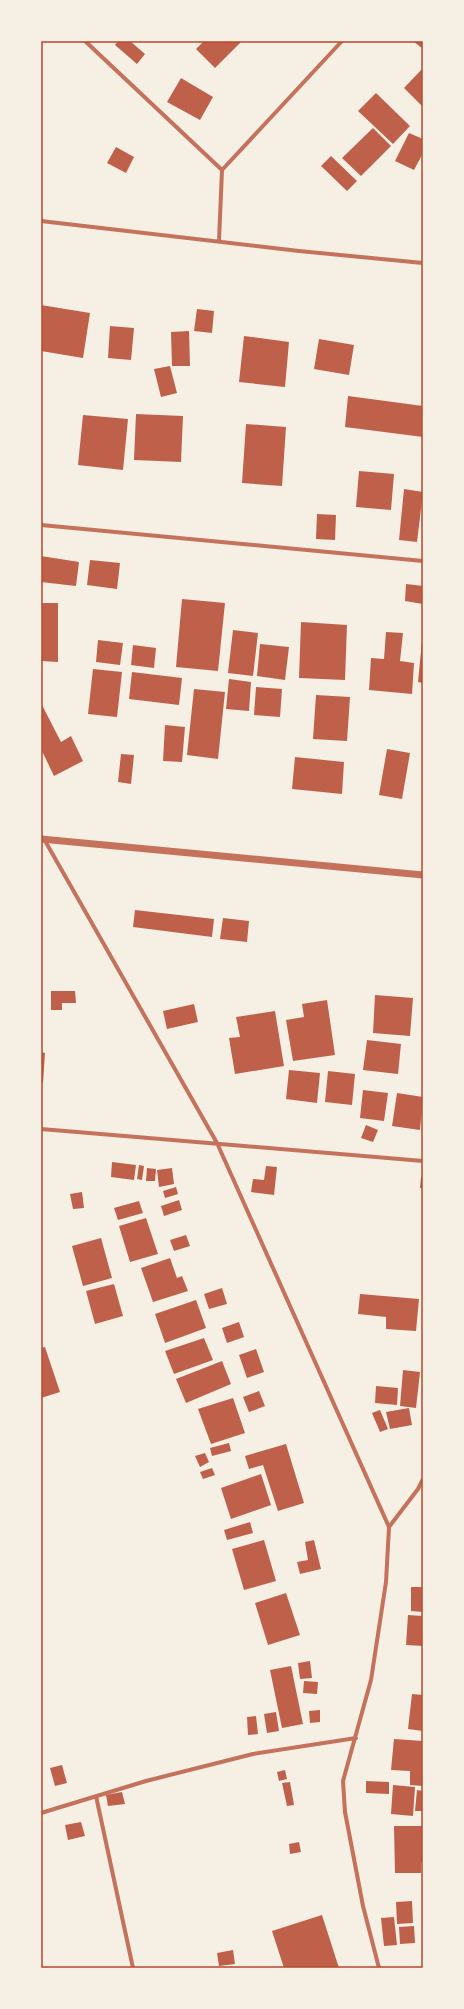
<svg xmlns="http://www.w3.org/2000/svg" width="464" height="2009" viewBox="0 0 464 2009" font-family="Barlow,sans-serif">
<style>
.building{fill:#bf614a}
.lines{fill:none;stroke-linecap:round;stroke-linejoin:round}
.minor{stroke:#c5725c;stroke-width:4}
.tertiary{stroke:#c5725c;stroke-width:7}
.neatline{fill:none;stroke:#b5482f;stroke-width:1.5}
</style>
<rect width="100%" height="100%" fill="#f6efe4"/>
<path class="building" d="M118,41H130L145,54L137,64L115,45Z
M204,41H242L215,68L196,49Z
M413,41H423V49Z
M423,68V107L404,88Z
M181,78L213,97L200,120L167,102Z
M376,93L410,126L393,144L358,111Z
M373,128L391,146L361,176L342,158Z
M409,133L423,139V153L414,170L395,161Z
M116,147L134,157L126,173L107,163Z
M331,156L357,181L347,191L321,166Z
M41,305L90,313L83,358L41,351Z
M197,309L214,311L212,333L194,331Z
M110,326L134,328L131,360L108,358Z
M189,331L190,366H172L171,332Z
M244,336L289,342L285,387L239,382Z
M319,339L354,345L349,375L314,369Z
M170,366L177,393L161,397L154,369Z
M348,396L423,406V437L345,427Z
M136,414L183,416L181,462L134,460Z
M83,415L128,419L123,470L78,465Z
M246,424L286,427L282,486L242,483Z
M359,471L394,474L391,510L356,507Z
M404,489L423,492L417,542L399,540Z
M317,514L336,515L335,540L316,539Z
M41,556L79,562L76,586L41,582Z
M90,560L120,563L117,589L87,585Z
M406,584L423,586V604L405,601Z
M182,599L225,603L218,671L176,667Z
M41,603H58V662L41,661Z
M301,622L347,625L345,680L299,678Z
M233,630L258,633L253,676L228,673Z
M386,632L403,633L400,661L414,663L412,694L369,690L371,658L384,659Z
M98,640L123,643L120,665L96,662Z
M422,641H423V683L418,682Z
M260,644L289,647L285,680L257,676Z
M133,645L156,648L154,668L131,665Z
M93,669L122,672L117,717L88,714Z
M132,672L182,678L179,705L129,699Z
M229,679L251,682L249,711L226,709Z
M256,687L282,689L280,717L254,715Z
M194,689L225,692L218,759L187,755Z
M316,695L350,697L347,741L313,739Z
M41,703L61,742L71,736L83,761L54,776L41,749Z
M165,725L185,727L182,762L163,761Z
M387,749L410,753L402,799L379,795Z
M121,754L134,755L131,784L118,782Z
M295,757L344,762L342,794L292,789Z
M135,910L214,919L212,937L133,927Z
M223,918L249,921L247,942L220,939Z
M51,991H75L76,1003H62V1010H51Z
M375,995L413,998L410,1036L373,1033Z
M327,1000L335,1055L293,1061L286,1020L304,1017L302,1004Z
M194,1004L198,1022L167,1029L163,1011Z
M275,1011L284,1066L235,1074L229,1038L240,1037L236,1017Z
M367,1040L401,1044L398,1074L363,1070Z
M41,1052L45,1053L43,1083H41Z
M289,1070L320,1073L317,1103L286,1099Z
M328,1071L355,1074L352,1105L325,1102Z
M363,1090L388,1093L384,1121L360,1118Z
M397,1093L423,1097L420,1130L392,1126Z
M366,1125L378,1130L373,1142L361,1138Z
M112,1162L136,1165L134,1180L111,1177Z
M139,1165L144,1166L142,1180L137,1179Z
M266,1166L277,1167L274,1195L251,1192L253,1179L264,1180Z
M147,1168L156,1169L155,1181H146Z
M172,1168L174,1184L159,1187L157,1170Z
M421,1177H423V1188H420Z
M176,1187L178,1194L165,1198L163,1191Z
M82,1192L84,1208L73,1209L70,1194Z
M179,1200L182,1210L164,1216L161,1206Z
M139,1201L143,1213L118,1220L114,1208Z
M146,1218L158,1254L130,1262L119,1226Z
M186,1235L190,1246L174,1251L170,1240Z
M101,1238L112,1278L83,1286L72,1246Z
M170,1258L177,1278L182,1276L188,1291L153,1302L141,1268Z
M114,1284L123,1316L95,1324L86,1291Z
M222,1288L227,1304L209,1309L204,1294Z
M360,1294L419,1299L416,1331L386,1329V1317L358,1314Z
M196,1300L206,1328L165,1343L155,1314Z
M239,1322L244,1337L227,1343L222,1328Z
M204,1338L213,1360L174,1374L165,1351Z
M45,1347L60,1392L41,1398V1348Z
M256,1349L264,1372L247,1378L239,1355Z
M222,1361L231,1384L186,1403L176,1379Z
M403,1370L420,1372L416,1408L400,1406Z
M376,1386L398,1388L397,1405L375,1403Z
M259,1391L265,1406L249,1412L243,1397Z
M233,1398L245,1433L211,1444L198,1409Z
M409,1408L412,1425L390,1429L386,1412Z
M380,1410L388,1429L380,1432L372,1413Z
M229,1443L231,1451L212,1456L210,1448Z
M286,1444L304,1503L278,1511L263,1465L249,1469L245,1456Z
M205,1453L209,1462L200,1467L195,1456Z
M212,1468L215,1475L203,1479L200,1472Z
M261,1474L271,1505L231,1519L221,1488Z
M250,1522L253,1533L227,1540L224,1530Z
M264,1540L276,1581L244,1590L232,1549Z
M314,1540L321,1569L300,1574L297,1562L308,1560L305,1542Z
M411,1587H423V1612L411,1611Z
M286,1593L300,1635L268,1645L255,1603Z
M408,1615L423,1616V1646L406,1645Z
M310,1661L312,1678L300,1679L298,1663Z
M291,1666L303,1724L282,1728L270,1670Z
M304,1681L318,1682L317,1694L303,1693Z
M412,1694L423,1695V1731L408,1729Z
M320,1710V1722L310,1723L309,1711Z
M276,1712L279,1731L267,1733L264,1714Z
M256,1716L258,1734L248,1735L247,1717Z
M394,1739L423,1741V1786L410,1785V1771L391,1770Z
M62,1765L67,1783L55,1786L50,1768Z
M285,1770L287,1779L279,1781L277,1772Z
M366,1781L389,1782V1794L366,1793Z
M290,1782L294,1805L287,1806L282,1783Z
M393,1785L415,1787L413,1816L391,1814Z
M417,1790L423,1791V1811H415Z
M122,1792L125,1804L108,1806L106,1795Z
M81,1822L85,1836L68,1840L65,1825Z
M394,1826H423V1863H421V1873H395Z
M299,1842L301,1852L290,1854L289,1844Z
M412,1901L413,1923L397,1924L396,1902Z
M322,1915L339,1968H284L272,1931Z
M394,1917L397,1945L384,1946L381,1918Z
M414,1926L415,1943L400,1944L399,1927Z
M233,1950L235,1964L219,1966L217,1953Z"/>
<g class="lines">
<path class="minor" d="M85,41L222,170
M41,221L299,251L423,263
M219,241L222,170L342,41
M41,525L423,561
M44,839L217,1143L389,1527
M41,1129L423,1161
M96,1796L133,1968
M41,1813L146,1781L253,1754L356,1738
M379,1968L363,1906L345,1812L343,1781L371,1680L386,1582L389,1527L418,1489L423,1479"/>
<path class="tertiary" d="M41,839L423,875"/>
</g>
<rect width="464" height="2009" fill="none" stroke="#f6efe4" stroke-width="84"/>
<rect x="42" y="42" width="380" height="1925" class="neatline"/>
</svg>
